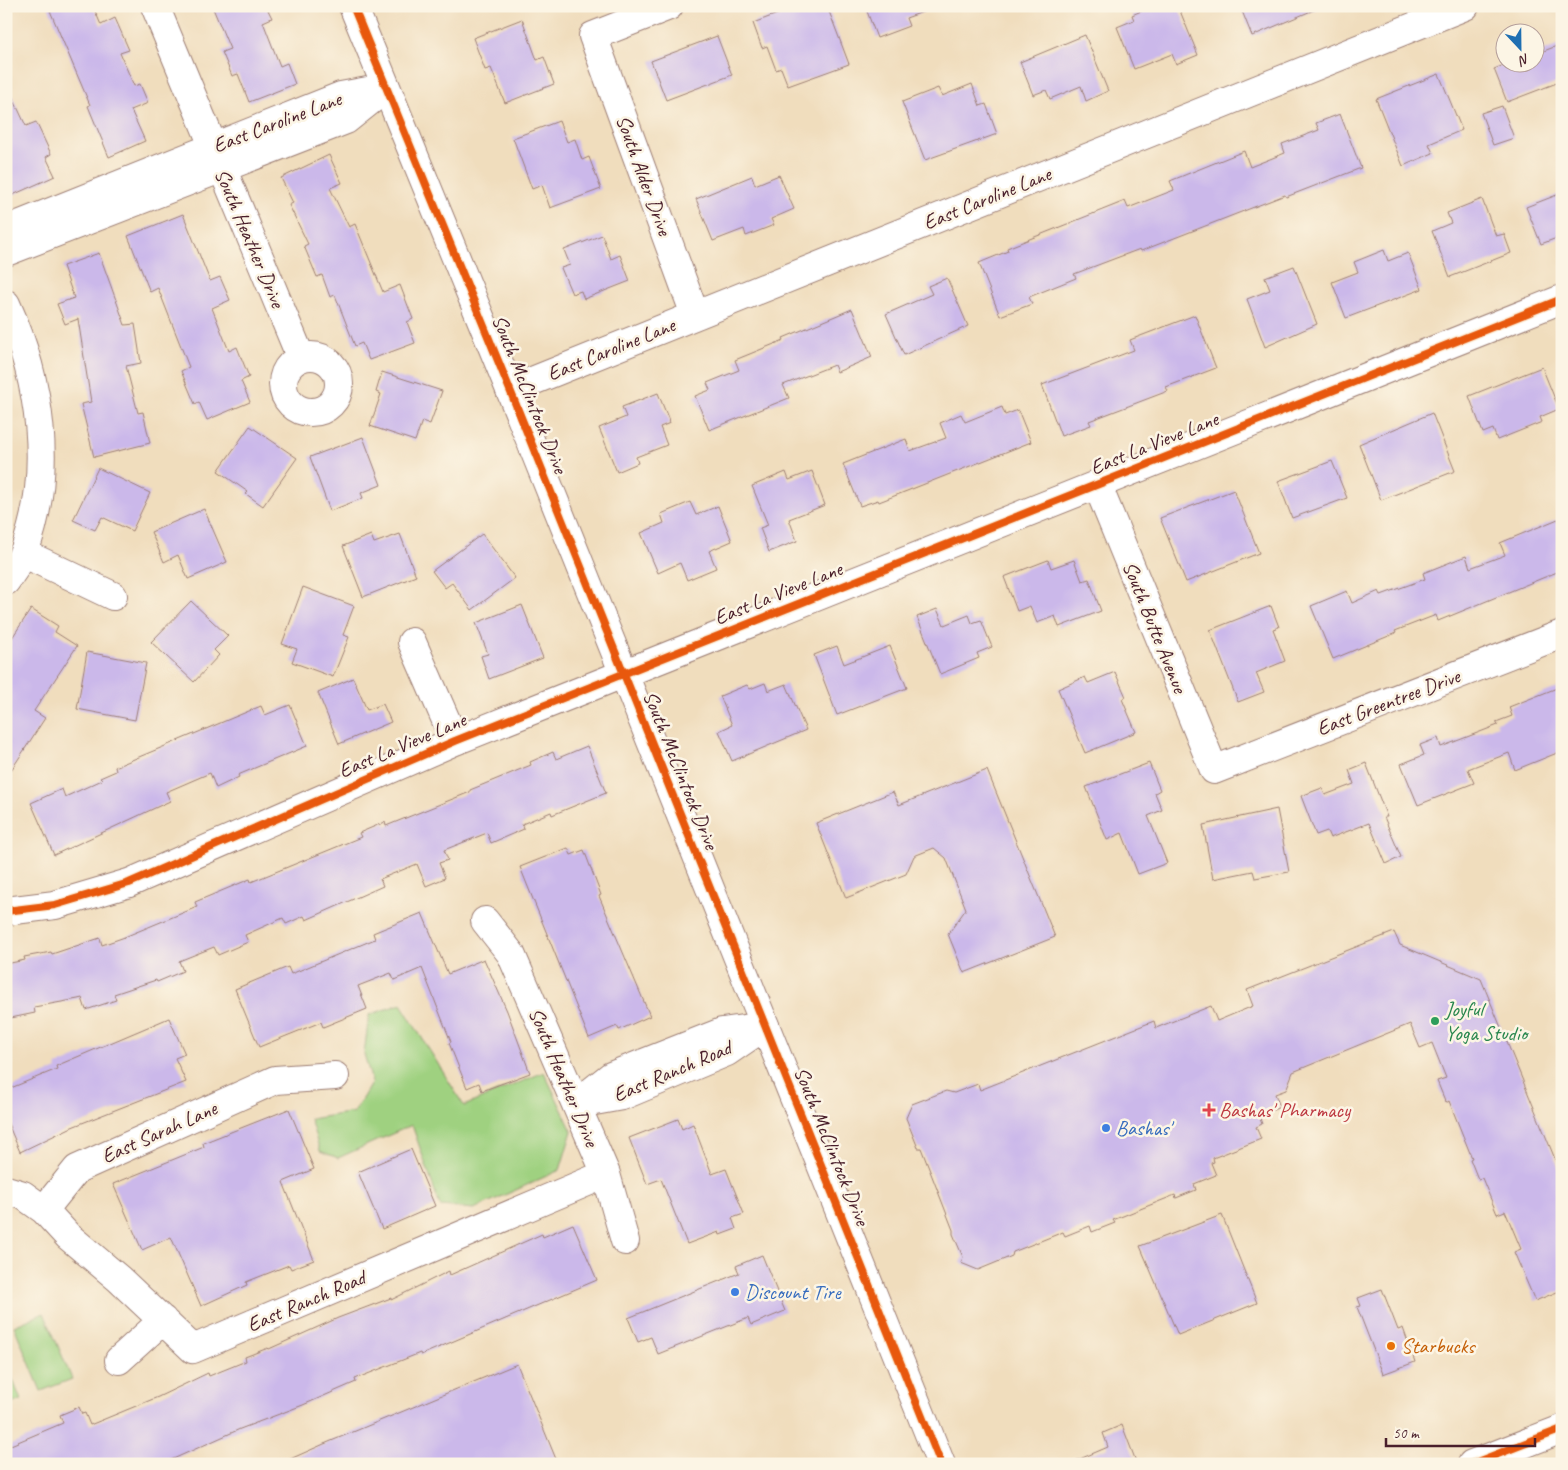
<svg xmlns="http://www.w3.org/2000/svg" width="1568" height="1470" viewBox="0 0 1568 1470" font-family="Caveat,sans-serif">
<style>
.green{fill:#9fd180;stroke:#747856}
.building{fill:#cbb8ea}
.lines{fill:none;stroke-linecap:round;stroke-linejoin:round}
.minor-casing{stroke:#9d7e74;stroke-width:30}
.major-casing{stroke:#9d7e74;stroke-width:30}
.minor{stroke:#fff;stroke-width:28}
.major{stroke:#fff;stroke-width:28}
.cycleway-casing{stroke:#fcf5e5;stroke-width:11}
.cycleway{stroke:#e8590c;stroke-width:8}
.leisure-dot{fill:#2e9e5b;stroke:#fcf5e5;stroke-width:2}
.health-dot{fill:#e0444e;stroke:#fcf5e5;stroke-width:2}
.shop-dot{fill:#3f7fe0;stroke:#fcf5e5;stroke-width:2}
.food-dot{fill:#e8710a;stroke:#fcf5e5;stroke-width:2}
.labels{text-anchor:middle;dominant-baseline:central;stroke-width:5;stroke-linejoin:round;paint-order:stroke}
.street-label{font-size:21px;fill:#4a1f2b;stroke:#fcf5e5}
.leisure-label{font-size:21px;fill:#27864d;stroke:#fcf5e5;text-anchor:start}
.health-label{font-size:21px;fill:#be3a42;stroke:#fcf5e5;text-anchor:start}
.shop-label{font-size:21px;fill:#366cbe;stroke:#fcf5e5;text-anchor:start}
.food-label{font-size:21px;fill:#c56008;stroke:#fcf5e5;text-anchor:start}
</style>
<rect width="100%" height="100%" fill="#fcf5e5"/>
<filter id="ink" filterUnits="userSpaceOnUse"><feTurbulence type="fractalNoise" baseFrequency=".02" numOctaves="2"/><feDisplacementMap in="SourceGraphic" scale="10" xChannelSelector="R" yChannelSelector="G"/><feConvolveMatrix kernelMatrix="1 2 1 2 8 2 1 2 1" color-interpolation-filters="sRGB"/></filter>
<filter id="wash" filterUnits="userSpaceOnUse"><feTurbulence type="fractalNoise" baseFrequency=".0096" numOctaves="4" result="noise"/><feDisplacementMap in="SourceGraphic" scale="20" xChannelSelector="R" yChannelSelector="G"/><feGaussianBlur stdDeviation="1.12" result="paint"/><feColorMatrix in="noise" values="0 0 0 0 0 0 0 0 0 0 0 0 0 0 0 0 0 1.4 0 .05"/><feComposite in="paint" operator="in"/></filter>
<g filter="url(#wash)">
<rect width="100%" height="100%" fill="#f0ddbd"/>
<path class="green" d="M401,1004L464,1106L544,1072L572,1131L560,1170L474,1209L440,1206L412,1125L338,1158L320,1151L310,1119L354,1112L372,1082L364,1054L369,1015Z
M44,1313L72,1379L41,1391L14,1326Z
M6,1363L21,1400L6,1406Z"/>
<g id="blocks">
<path class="building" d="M48,6H93L101,25L115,18L129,50L120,53L134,86L140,84L148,103L131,110L145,141L109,157L88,106L90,105Z
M212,6H266L272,18L263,22L280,66L287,63L295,84L249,102L238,74L232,76L222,52L230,49Z
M799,6H827L849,64L788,86L781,68L776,70L767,46L762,48L753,23Z
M865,6H934V8L906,18L909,26L877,38Z
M1153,6H1178L1198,55L1176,64L1172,54L1134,69L1117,27L1134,20L1132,15Z
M1240,6H1323L1252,36Z
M522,19L537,60L544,57L554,84L505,103L491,68L485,70L473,38Z
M1085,35L1108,91L1086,101L1081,86L1050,99L1046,90L1033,95L1020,62Z
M717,36L732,75L666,100L651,61Z
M1562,44V81L1507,102L1494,69L1512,62H1536V54Z
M1439,74L1462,130L1429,144L1433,153L1403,166L1376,99Z
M6,83L26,126L36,122L51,154L46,157L55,176L6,198Z
M972,84L980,106L986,104L997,134L925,160L902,102L938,88L942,96Z
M1502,106L1514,138L1493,145L1481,113Z
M1340,114L1361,168L1286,197L1285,195L1141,251L1140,249L1074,274L1076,278L1029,297L1032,304L1000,316L979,263L1008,251L1007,248L1125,201L1128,208L1174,190L1170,181L1244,151L1250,167L1285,153L1282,144L1319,130L1316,123Z
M559,121L567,142L575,139L582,160L589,157L601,189L550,208L542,185L532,189L513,138Z
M329,155L342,183L330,188L349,227L355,224L383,292L400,285L413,319L407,322L415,343L369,360L362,343L355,346L335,295L330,297L322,275L317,277L304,246L308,244L289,205L293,203L281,178Z
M779,175L794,209L771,219L774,225L746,236L744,229L713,241L696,199L752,176L755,185Z
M1562,193V236L1541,244L1526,207Z
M1482,199L1496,236L1504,234L1511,253L1450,277L1432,231L1451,223L1447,213Z
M183,214L210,281L220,277L230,300L212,308L229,351L237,347L249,377L241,381L250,402L207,420L199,402L195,404L181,371L189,367L158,288L150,292L128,236Z
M602,235L611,259L620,255L630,281L584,299L581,291L572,294L561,268L570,265L564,250Z
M1384,250L1388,261L1408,253L1422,289L1346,318L1332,282L1358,272L1354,262Z
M99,253L125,325L135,324L141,363L126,366L138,413L143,412L150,443L94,457L81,404L91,402L78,319L65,324L57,304L74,298L63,266Z
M1294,266L1317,324L1265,347L1247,299L1270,290L1265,277Z
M947,278L968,326L904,355L886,314L932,294L928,286Z
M852,309L872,357L837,372L834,365L783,385L789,398L709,430L695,396L710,390L707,383L739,370L735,360L784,340L783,338Z
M1195,315L1216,368L1166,387L1168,391L1089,421L1091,425L1061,436L1042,385L1134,350L1130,340Z
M1542,367L1559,409L1540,417L1542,422L1497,440L1493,429L1483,433L1469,396Z
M382,372L442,391L430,424L422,421L415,441L370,426L381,394L376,392Z
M658,393L670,423L660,427L667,445L636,457L638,463L617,472L599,428L626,417L622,407Z
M1002,407L1005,415L1018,410L1031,442L879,502L878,500L860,506L843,464L906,439L910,451L946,438L940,423L961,414L965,422Z
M1432,413L1455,471L1381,500L1359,444Z
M250,426L297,458L263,506L246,494L248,492L218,471Z
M363,437L381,485L361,493L363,498L330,511L310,457Z
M1332,461L1347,498L1292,518L1278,481Z
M98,468L150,493L132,531L102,517L95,530L73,520Z
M812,471L825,505L789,519L797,541L769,552L760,528L768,525L752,486L786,472L789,480Z
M1234,490L1259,553L1186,582L1160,518Z
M690,502L696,515L718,506L732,541L709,551L716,568L687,580L680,563L658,573L641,533L664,523L661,514Z
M204,509L227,562L188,579L178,555L164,562L151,532Z
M1558,519L1562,528V570L1438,621L1436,615L1395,631L1396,633L1333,659L1311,606L1347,591L1352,603L1379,591L1381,595L1425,579L1423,573L1466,556L1470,568L1505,555L1500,543Z
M400,534L416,576L363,597L343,546L371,535L374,543Z
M482,534L515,578L472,610L452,583L445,588L432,571Z
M1048,560L1051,568L1074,560L1082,581L1089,579L1101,611L1059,627L1055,616L1037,623L1030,606L1017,611L1004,577Z
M303,587L354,606L343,635L349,637L333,677L292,662L297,649L282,644Z
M191,601L228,636L214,650L219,655L194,682L151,642Z
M522,605L543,658L489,679L481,656L488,654L476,623Z
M1271,606L1279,627L1273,629L1285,661L1256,673L1264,692L1238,702L1210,630Z
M31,609L58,626L55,632L77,646L34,711L45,718L6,778V647Z
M937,609L944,625L969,615L972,623L981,620L992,647L977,653L979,658L940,674L917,617Z
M837,646L844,664L890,646L907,688L837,715L814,655Z
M87,652L146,663L135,720L77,709Z
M1115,672L1126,697L1122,699L1136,732L1085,753L1058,689L1085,677L1088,683Z
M353,678L367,710L383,704L391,722L339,744L318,693Z
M765,683L768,691L786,684L806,730L732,761L719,731L732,725L720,696L747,685L750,689Z
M1562,686V751L1515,770L1509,753L1468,769L1474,783L1418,805L1401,764L1424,755L1420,745L1438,738L1441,747L1498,725L1496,722L1512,716L1509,707Z
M290,705L307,746L238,775L239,777L216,788L210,773L166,792L170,801L54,855L31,803L62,789L65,797L102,780L100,778L116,771L115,767L261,706L265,715Z
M587,746L606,793L552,815L551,812L522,824L524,829L491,843L487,833L444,850L448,860L439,863L445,878L426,886L417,864L380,879L383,886L306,920L304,916L286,924L283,918L245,935L248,942L218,955L214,947L179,961L183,971L157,982L156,980L114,994L116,1000L86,1010L82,998L78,999L34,1007L35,1013L6,1019V964L25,960L24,957L51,952L52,954L100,938L102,945L122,938L197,907L195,902L250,879L251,882L361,837L359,833L385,822L386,826L470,792V790L531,765L530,762L553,752L556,759Z
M1149,763L1160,790L1155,793L1162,810L1148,816L1167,863L1138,874L1122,833L1107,840L1086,787Z
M1366,763L1387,817H1384L1401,857L1386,864L1369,823L1330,838L1327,831L1316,835L1301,796L1322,788L1325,795L1354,784L1349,770Z
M987,770L1055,937L964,973L948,934L966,909L946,858L934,848L914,856L906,874L846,898L816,823L893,792L899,805Z
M1277,809L1289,872L1255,878L1253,871L1213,879L1203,825Z
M568,848L571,855L584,850L601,895L599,896L650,1016L619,1030L617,1026L589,1038L520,867Z
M422,913L448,974L484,959L507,1011L530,1073L482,1091L479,1083L467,1088L449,1043L451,1042L422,968L394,980L391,973L358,986L367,1009L323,1027L321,1022L259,1047L235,989L288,967L291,974L375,939L373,933Z
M1394,932L1400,945L1481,979L1562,1176V1290L1535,1301L1514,1252L1521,1249L1505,1211L1497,1214L1482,1178L1478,1179L1470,1159L1472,1158L1449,1101L1446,1103L1437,1081L1446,1078L1432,1043L1420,1048L1410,1024L1293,1072L1286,1090L1275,1094L1280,1107L1259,1116L1262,1124L1256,1127L1261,1139L1213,1158L1214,1162L1211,1163L1216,1175L1194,1184L1196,1190L1176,1198L1175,1195L1113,1220L1115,1223L1092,1232L1090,1226L1065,1236L1063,1232L1013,1252L1012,1256L978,1270L961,1263L963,1257L953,1234V1230L921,1148H918L906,1118L912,1104L946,1091L954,1093L978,1084L980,1090L1154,1021L1156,1028L1211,1006L1217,1021L1253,1006L1247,990Z
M169,1018L185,1054L175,1058L186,1082L72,1127L20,1152L6,1119V1090L57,1069L56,1066Z
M289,1109L314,1169L283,1182L314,1260L291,1269L289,1265L246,1282L247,1285L201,1306L171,1237L142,1250L113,1184L204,1147L203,1143Z
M678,1119L682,1129L693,1124L712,1174L726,1169L744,1214L732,1218L736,1229L720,1235L719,1232L687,1244L661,1179L647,1184L629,1138Z
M411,1149L435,1206L382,1229L358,1172Z
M1222,1215L1257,1303L1178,1335L1140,1246Z
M573,1224L597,1280L421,1355L420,1353L355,1379L356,1382L303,1405L240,1429L162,1464H6V1447L63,1423L60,1415L79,1407L82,1414L85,1413L90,1425L158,1397L208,1373L209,1376L246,1361L245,1357L268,1348L269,1349L338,1318L391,1298V1300L449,1271L450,1275L542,1234L543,1237Z
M762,1255L785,1311L751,1325L748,1318L658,1354L651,1337L638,1342L628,1318L739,1273L736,1266Z
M1382,1289L1398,1330L1403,1328L1415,1362L1383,1374L1357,1307L1361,1306L1358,1298Z
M517,1364L558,1464H279L324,1444Z
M1122,1425L1137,1464H1068L1108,1447L1103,1433Z"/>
</g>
</g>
<g filter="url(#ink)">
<use href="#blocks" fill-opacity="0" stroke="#9d7e74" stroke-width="1"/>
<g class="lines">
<g class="minor-casing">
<path id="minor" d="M155,6L301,358
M669,6L593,36L695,315
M6,230L341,96L384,88
M6,252L346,120L386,88
M6,304C41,381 54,472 24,552C20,562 12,572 6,581
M283 384a28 28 0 1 1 56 0a28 28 0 1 1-56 0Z
M510,390L1465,6
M1097,484L1214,770L1562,634
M23,553L113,596
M412,642L455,741
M6,911L55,905L129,883L455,741L1562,299
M485,921L511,954L606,1174L625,1241
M576,1104L611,1076L722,1032L765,1026
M578,1104L622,1096L727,1052L759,1030
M6,1190L23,1195L44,1210L77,1169L275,1080L335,1076
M44,1210L68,1236L119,1279L193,1349L606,1174
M119,1360L163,1320"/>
</g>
<g class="major-casing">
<path id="major" d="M353,6L510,390L941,1464
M1472,1464L1562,1429"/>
</g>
<use href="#minor" class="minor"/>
<use href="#major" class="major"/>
<g class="cycleway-casing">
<path id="cycleway" d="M353,6L510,390L941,1464
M6,911L55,905L129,883L455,741L1562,299
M1472,1464L1562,1429"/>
</g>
<use href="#cycleway" class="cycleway"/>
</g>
</g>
<circle class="leisure-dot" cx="1435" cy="1021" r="5"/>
<path class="health-dot" d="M1206.5 1102.5h5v5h5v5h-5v5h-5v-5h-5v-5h5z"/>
<g class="shop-dot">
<circle cx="1106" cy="1128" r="5"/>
<circle cx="735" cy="1292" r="5"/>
</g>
<circle class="food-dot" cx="1391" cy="1346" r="5"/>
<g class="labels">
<g class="street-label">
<text transform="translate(277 122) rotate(-21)">East Caroline Lane</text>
<text transform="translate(644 175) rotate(70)">South Alder Drive</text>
<text transform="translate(987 198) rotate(-22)">East Caroline Lane</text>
<text transform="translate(250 238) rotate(67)">South Heather Drive</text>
<text transform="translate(611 349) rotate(-22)">East Caroline Lane</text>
<text transform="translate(530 394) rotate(68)">South McClintock Drive</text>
<text transform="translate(1154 443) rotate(-22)">East La Vieve Lane</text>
<text transform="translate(778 593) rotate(-22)">East La Vieve Lane</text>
<text transform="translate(1155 627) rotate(68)">South Butte Avenue</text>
<text transform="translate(1388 702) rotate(-21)">East Greentree Drive</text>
<text transform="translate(402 745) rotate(-23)">East La Vieve Lane</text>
<text transform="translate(681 770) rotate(68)">South McClintock Drive</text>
<text transform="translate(672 1071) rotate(-23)">East Ranch Road</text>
<text transform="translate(564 1077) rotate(67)">South Heather Drive</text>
<text transform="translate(159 1132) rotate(-24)">East Sarah Lane</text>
<text transform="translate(832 1146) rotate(68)">South McClintock Drive</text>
<text transform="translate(306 1301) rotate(-23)">East Ranch Road</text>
</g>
<g class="leisure-label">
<text x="1445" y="1009">Joyful<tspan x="1445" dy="24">Yoga Studio</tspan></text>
</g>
<g class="health-label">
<text x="1219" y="1110">Bashas' Pharmacy</text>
</g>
<g class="shop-label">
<text x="1116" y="1128">Bashas'</text>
<text x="745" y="1292">Discount Tire</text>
</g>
<g class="food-label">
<text x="1401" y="1346">Starbucks</text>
</g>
</g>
<rect width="1568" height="1470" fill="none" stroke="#fcf5e5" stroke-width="25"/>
<g transform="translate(1520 48) rotate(158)"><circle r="24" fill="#fcf5e5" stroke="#b59f9b"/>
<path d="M0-4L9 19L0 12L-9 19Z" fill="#1f6fb2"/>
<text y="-8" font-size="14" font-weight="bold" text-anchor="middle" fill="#4a1f2b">N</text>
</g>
<path d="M1386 1438v8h149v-8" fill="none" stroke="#4a1f2b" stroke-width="2.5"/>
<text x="1393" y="1438" font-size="15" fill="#4a1f2b" stroke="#fcf5e5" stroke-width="4" paint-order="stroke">50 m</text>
</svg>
